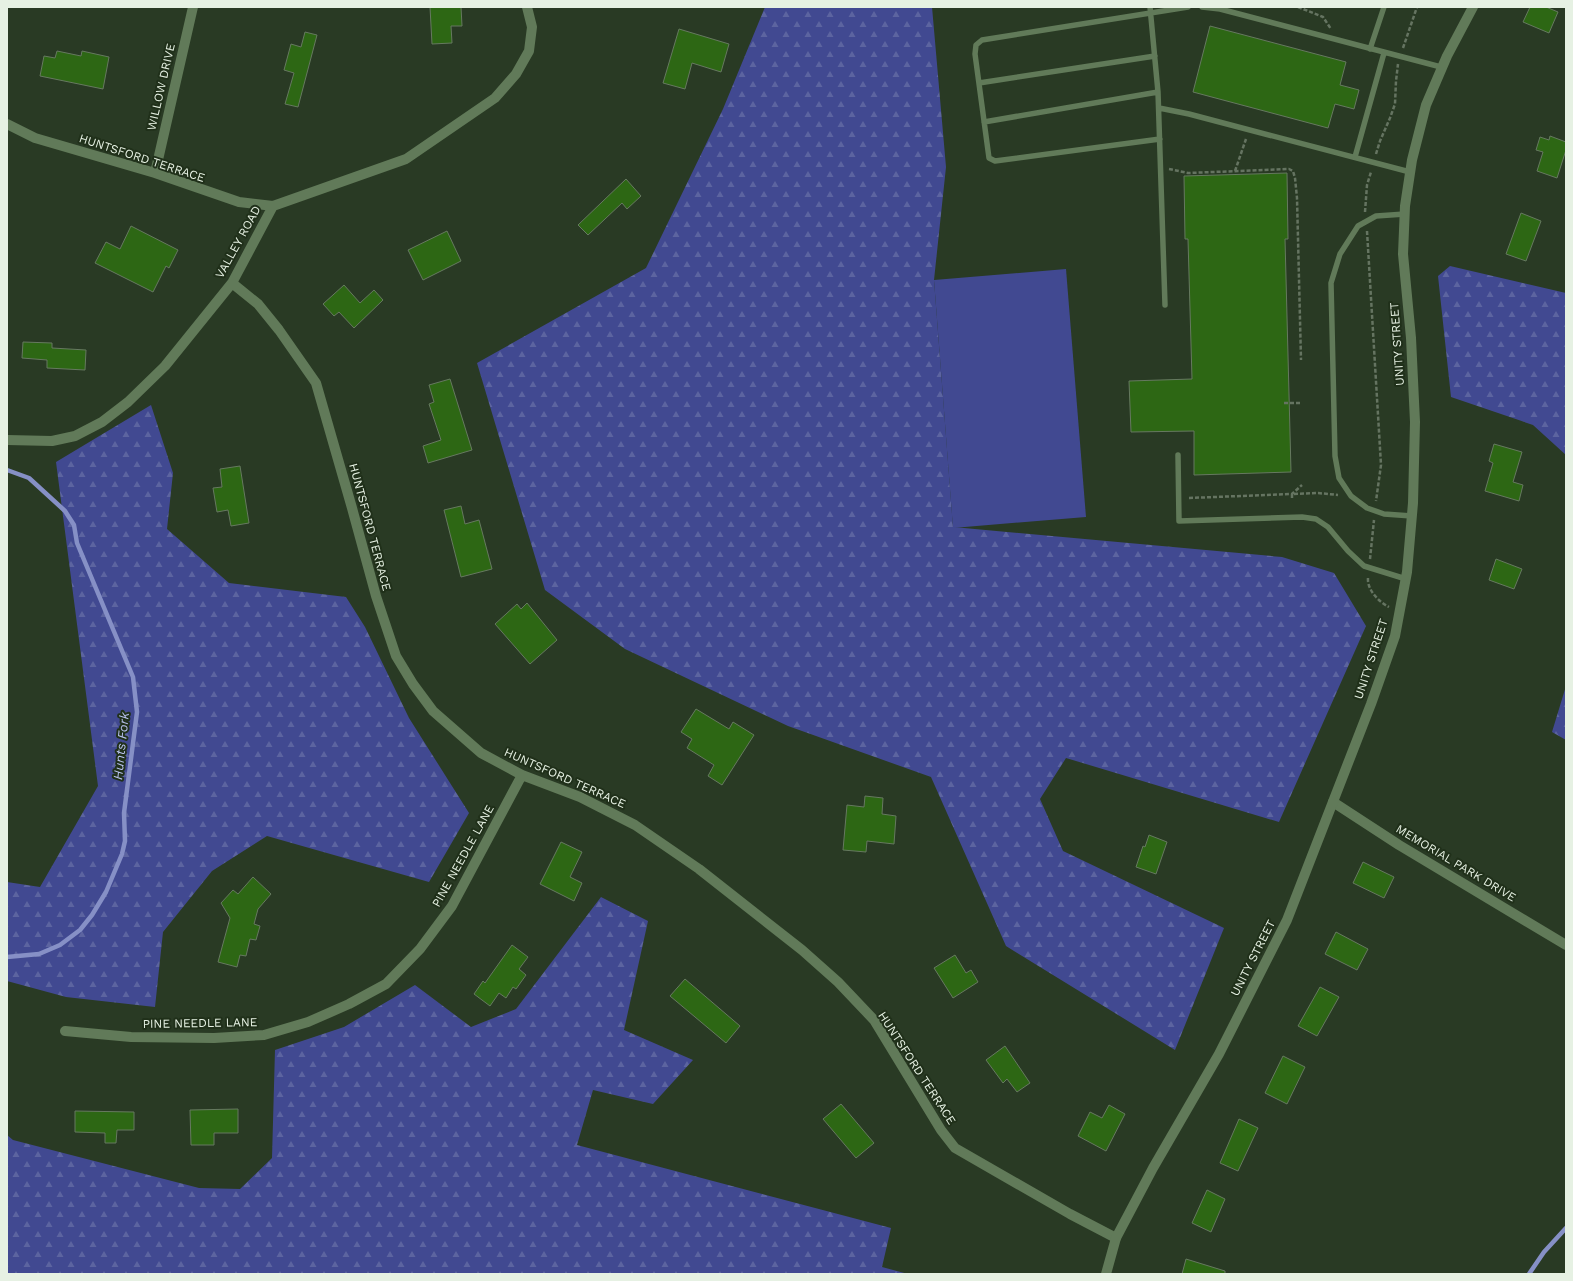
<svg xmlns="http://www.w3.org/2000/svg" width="1573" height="1281" viewBox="0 0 1573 1281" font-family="'Work Sans',sans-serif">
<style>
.forest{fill:url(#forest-firs)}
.pitch{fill:#414991}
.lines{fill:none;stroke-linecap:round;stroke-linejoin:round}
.stream{stroke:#8690c6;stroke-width:4.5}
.building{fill:#2d6714;stroke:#667960}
.path{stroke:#657461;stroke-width:2.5;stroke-dasharray:4 2;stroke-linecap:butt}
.service{stroke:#617a59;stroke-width:5.5}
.minor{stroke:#617a59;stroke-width:10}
.tertiary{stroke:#617a59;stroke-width:10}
.labels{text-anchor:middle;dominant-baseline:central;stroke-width:4;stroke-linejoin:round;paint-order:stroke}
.street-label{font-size:12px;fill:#e6f1e3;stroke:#20301a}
.water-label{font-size:13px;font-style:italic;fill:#b9c2ee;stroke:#20301a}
</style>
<defs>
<pattern id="forest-firs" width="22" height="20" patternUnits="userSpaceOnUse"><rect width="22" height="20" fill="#414991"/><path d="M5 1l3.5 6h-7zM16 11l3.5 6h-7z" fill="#5c64a0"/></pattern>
</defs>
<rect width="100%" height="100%" fill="#293a24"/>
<path class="forest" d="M765,7H932L946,167L934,280L953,527L1282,557L1334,573L1366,626L1279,822L1066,758L1040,799L1063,851L1224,928L1175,1050L1006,946L931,777L788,726L625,649L545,590L477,363L646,268L723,109Z
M1450,266L1566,293V455L1533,425L1451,397L1438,276Z
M151,405L173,473L167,529L229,583L346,597L365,627L409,718L469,813L429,882L267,836L212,871L163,932L155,1007L66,997L7,981V882L40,887L98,786L56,462Z
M1566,686V740L1552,732Z
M601,897L648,921L624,1030L693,1060L653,1104L593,1090L577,1145L891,1228L882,1267L908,1274H7V1135L13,1140L199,1188L240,1189L272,1158L275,1050L344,1027L415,985L471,1027L516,1009Z"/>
<path class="pitch" d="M1066,269L1086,517L953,528L934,280Z"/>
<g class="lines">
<path class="stream" d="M7,470L29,478L65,511L74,525L77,543L133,677L137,712L124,813L125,841L122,854L106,892L92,915L80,930L60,945L39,954L7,957
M1529,1274L1544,1252L1566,1228"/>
</g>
<path class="building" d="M430,7H461L462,26H451L452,43L432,44Z
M1530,7H1546L1558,12L1549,33L1523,22Z
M1210,26L1346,62L1340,85L1359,90L1354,109L1335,104L1328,128L1193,92Z
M679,29L729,44L721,72L692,63L685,89L663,83Z
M305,32L317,35L298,107L285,104L294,73L284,70L291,44L301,47Z
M57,51L81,56L82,51L109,57L103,89L40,76L44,56L55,58Z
M1550,136L1566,142V150L1557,178L1537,171L1543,152L1536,150L1540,137L1549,140Z
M1287,173L1288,239H1285L1291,472L1194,475V431L1131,432L1129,381L1192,379L1188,239H1185L1184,176Z
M626,179L641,196L627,209L622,203L588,235L578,225Z
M1521,213L1541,221L1526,261L1506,254Z
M131,226L178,250L169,268L166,266L153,292L95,263L106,242L120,249Z
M447,231L461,261L423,280L408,250Z
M344,285L360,303L374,290L383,300L354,328L339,312L334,316L323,304Z
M23,342L52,343V348L86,350L85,370L47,368V360L22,358Z
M450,379L472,450L428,463L423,446L441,440L429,404L434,402L429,385Z
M1494,444L1522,452L1513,482L1523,485L1519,501L1485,491L1493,463L1489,461Z
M240,466L249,523L231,526L228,510L217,512L213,488L222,487L220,469Z
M461,506L465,524L479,520L492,569L461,577L444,510Z
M1496,559L1522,569L1514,589L1489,580Z
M527,603L557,640L530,664L495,624L517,604L521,609Z
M696,709L729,729L733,722L754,735L722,785L708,776L714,765L687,748L692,739L681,732Z
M865,796L883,798L882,814L896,816L894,844L867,841L866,852L843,850L847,805L864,807Z
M1149,835L1167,842L1156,874L1136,867L1143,846L1145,847Z
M561,842L582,852L570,877L582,883L574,901L540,884Z
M1363,862L1394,877L1384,898L1353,883Z
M253,877L271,894L258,909L254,924L260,926L256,940L250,939L246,956L240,955L237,967L218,962L230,918L221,903L233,890L238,894Z
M1336,932L1368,949L1357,970L1325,954Z
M512,945L528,957L519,969L526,975L516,989L513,987L506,998L499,993L490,1006L474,994L483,981L485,983Z
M955,955L966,973L971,970L978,982L953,998L934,968Z
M685,979L740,1026L726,1043L670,996Z
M1320,987L1339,997L1317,1036L1298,1026Z
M1005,1046L1030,1083L1017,1092L1007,1079L1003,1083L986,1060Z
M1283,1056L1305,1067L1287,1104L1265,1093Z
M841,1104L874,1143L856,1158L823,1119Z
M1109,1105L1125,1114L1106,1151L1078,1136L1090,1112L1102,1118Z
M238,1109V1133H214V1145H191L190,1110Z
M75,1111L134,1112V1130H117L116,1143H105V1133L75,1132Z
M1239,1119L1258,1128L1238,1171L1220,1163Z
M1207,1190L1225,1199L1211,1232L1192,1223Z
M1186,1259L1225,1271V1274H1182Z"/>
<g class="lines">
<path class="path" d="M1298,7L1323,17L1331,29
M1403,48L1417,7
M1376,154L1380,141L1390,118L1395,104L1396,81L1398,64
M1169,169L1188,173L1289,169L1293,171L1295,178L1297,198L1301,360
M1235,171L1246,139
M1365,212L1367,185L1371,172
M1367,231L1381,465L1376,501
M1284,403H1300
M1189,498L1292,494L1302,485
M1292,498V494L1318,493L1338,495
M1370,559L1374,520
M1368,578C1367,590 1379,602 1389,607"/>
<path class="service" d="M1150,7L1158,92L1165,305
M1202,7L1220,9L1441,67
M1370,49L1384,7
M979,83L1155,56
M1159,108L1189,114L1410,172
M984,122L1158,92
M1160,139L995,161L989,158L975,54L976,45L982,40L1188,7
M1355,157L1384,53
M1405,214L1376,216L1358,226L1340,254L1331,283L1335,456L1339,478L1351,496L1367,508L1384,514L1412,516
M1178,455L1179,521L1302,517L1316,519L1328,527L1348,551L1364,566L1406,579"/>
<path class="minor" d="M7,124L35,138L155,173L239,202L273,206L406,159L495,98L516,74L529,51L532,27L527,7
M155,173L193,7
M232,283L258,304L279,330L316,383L352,508L376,596L396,656L413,684L433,711L481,753L522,775L580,797L635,825L699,869L802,950L838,982L874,1020L941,1130L955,1148L1070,1214L1116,1238
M7,440L52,441L75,436L102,422L128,402L165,366L232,283L273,206
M1333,802L1399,845L1566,945
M65,1031L131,1037L214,1038L264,1035L308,1022L349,1004L386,984L420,949L452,906L522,775"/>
<path class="tertiary" d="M1106,1274L1116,1238L1153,1168L1219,1054L1287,920L1371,704L1395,636L1407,572L1413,503L1415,422L1411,338L1403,254L1405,206L1412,160L1426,105L1447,56L1473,7"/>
</g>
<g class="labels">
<g class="street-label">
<text transform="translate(161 87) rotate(-77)">WILLOW DRIVE</text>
<text transform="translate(142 158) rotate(18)">HUNTSFORD TERRACE</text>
<text transform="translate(238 242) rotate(-61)">VALLEY ROAD</text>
<text transform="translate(1397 344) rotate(-94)">UNITY STREET</text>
<text transform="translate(370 527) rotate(75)">HUNTSFORD TERRACE</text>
<text transform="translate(1371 659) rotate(-72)">UNITY STREET</text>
<text transform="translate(565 778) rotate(24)">HUNTSFORD TERRACE</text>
<text transform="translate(463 856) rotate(-61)">PINE NEEDLE LANE</text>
<text transform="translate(1456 863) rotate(31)">MEMORIAL PARK DRIVE</text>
<text transform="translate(1253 958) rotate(-63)">UNITY STREET</text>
<text transform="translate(200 1023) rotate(-1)">PINE NEEDLE LANE</text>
<text transform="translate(917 1068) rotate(57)">HUNTSFORD TERRACE</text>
</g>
<g class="water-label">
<text transform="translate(121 746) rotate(-84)">Hunts Fork</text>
</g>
</g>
<rect width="1573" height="1281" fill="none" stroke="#e6f1e3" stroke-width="16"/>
</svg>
